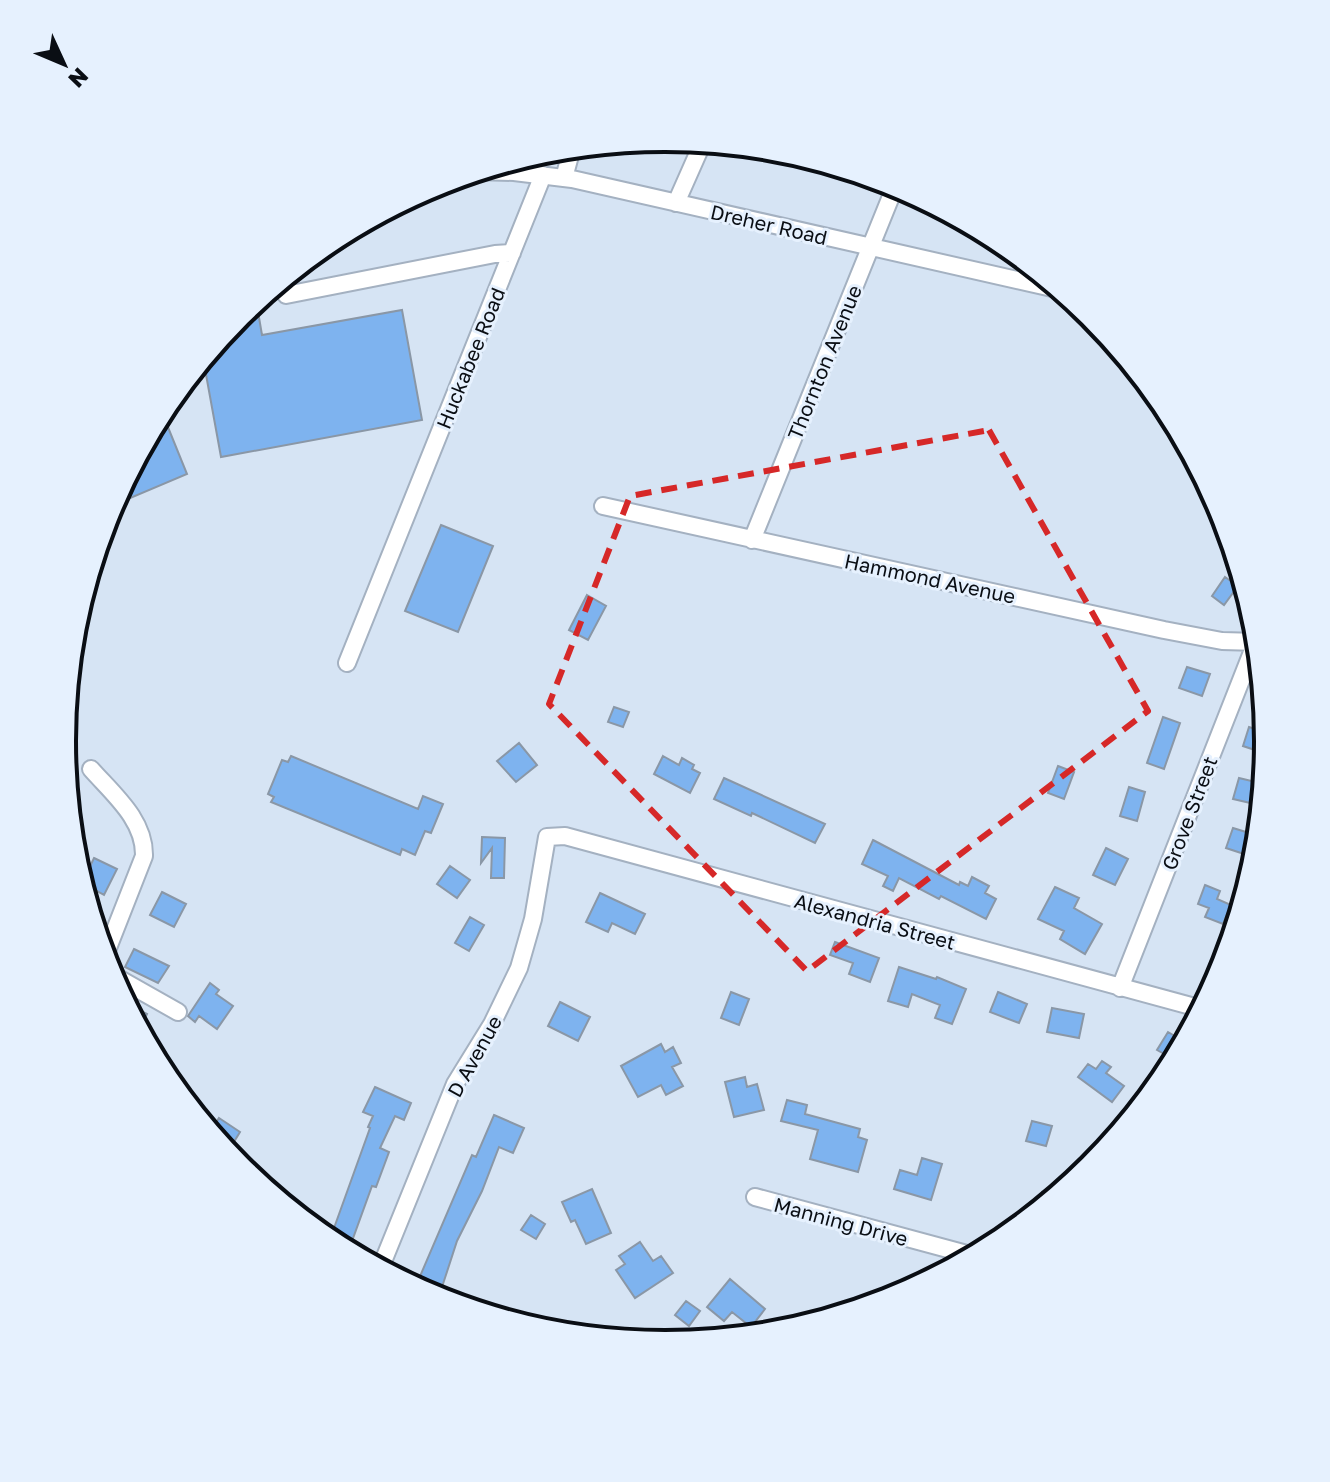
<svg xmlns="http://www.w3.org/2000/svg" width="1330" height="1482" viewBox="0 0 1330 1482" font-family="'Golos Text',sans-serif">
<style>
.building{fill:#7eb3ef;stroke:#8a97a6;stroke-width:2}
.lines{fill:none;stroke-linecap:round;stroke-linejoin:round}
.minor-casing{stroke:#a4b1c1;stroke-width:20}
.minor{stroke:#fff;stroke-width:16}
.marked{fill:none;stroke:#d62828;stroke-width:6;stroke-dasharray:16 10;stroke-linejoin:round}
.labels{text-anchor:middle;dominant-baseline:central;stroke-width:6;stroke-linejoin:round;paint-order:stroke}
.street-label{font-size:20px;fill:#0a0e14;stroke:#e6f1fe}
.rim{fill:none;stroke:#0a0e14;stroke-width:4}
</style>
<rect width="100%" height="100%" fill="#d6e4f4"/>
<path class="building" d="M256,300L262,335L402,310L422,420L221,457L203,358L239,314Z
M161,410L187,474L128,499L122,484Z
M441,525L493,546L458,632L405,611Z
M1225,577L1238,586L1224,605L1212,596Z
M587,595L606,606L588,640L569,630Z
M1187,667L1210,674L1202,696L1179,688Z
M614,707L629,712L623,727L608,722Z
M1163,717L1180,723L1164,769L1147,763Z
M1249,727L1267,733V754L1243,746Z
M519,743L537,765L516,782L497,761Z
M291,756L418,809L423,796L443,804L431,833L425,831L415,855L402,849L400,855L271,802L274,797L268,794L282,760L288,762Z
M663,756L679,765L682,758L694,765L692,769L700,773L690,793L654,774Z
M1058,766L1074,772L1064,799L1048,793Z
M724,778L825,824L815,843L752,813L751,816L714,799Z
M1239,778L1264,784L1259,805L1233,799Z
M1129,787L1145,792L1137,821L1120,816Z
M1233,828L1259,836L1256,858L1226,848Z
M482,837L505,838L504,878H491L492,848L481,863Z
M873,840L959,885L960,882L968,886L972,877L989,886L985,893L996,899L986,919L941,896L939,899L899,878L893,891L883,886L888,876L862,864Z
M1106,848L1128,859L1115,885L1093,875Z
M94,858L117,869L104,895L82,883Z
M450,866L470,880L457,898L437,884Z
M1205,885L1220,891L1217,899L1231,905L1223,924L1205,917L1209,908L1198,904Z
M1055,887L1079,898L1074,908L1102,924L1085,954L1060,939L1064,931L1038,919Z
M162,892L186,904L174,927L150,915Z
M600,893L645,914L635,934L612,923L608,932L586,922Z
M470,917L484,925L469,951L455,943Z
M835,942L879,958L870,982L849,974L853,963L830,955Z
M134,949L169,966L158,983L125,967Z
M899,967L936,979L937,977L966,989L952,1024L935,1018L940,1005L912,994L908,1007L888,1001Z
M210,983L219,990L216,994L233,1006L217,1029L199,1016L195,1022L188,1016Z
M731,992L749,999L739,1025L721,1018Z
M998,992L1027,1004L1019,1023L990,1012Z
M560,1002L590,1017L578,1041L548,1026Z
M125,1003L147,1014L139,1030L129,1012Z
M1052,1008L1084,1014L1079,1038L1047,1032Z
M1168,1032L1185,1042L1175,1060L1157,1050Z
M661,1044L665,1052L673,1047L681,1063L672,1067L683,1086L666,1095L661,1085L638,1097L621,1066Z
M1102,1061L1111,1067L1106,1073L1124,1086L1112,1102L1078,1077L1088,1064L1096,1069Z
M745,1077L747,1087L757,1084L764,1110L734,1117L725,1082Z
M375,1087L411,1103L404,1120L395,1116L380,1148L389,1152L376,1187L372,1186L348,1252L329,1242L370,1128L368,1127L373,1116L363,1112Z
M787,1100L807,1105L805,1114L860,1129L858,1137L867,1140L858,1172L810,1159L818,1130L781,1121Z
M494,1115L524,1128L513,1153L499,1147L482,1191L457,1241L443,1284L436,1299L434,1298L415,1288L472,1155L476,1157Z
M219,1118L240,1132L229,1150L210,1132Z
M1032,1121L1052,1126L1046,1146L1026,1141Z
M922,1158L942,1164L931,1200L894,1189L900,1170L917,1175Z
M592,1189L611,1233L586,1244L575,1220L571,1222L562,1202Z
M1042,1192L1055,1197L1034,1215Z
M531,1215L545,1224L536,1239L521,1230Z
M640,1242L653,1261L661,1256L673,1273L635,1298L616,1270L625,1264L619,1256Z
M730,1279L765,1309L751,1327L732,1312L724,1321L707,1307Z
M686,1301L700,1311L689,1326L675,1315Z"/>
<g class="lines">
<g class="minor-casing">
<path id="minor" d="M475,171L514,172L572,179L1061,290
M564,178L571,152L577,147
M676,203L703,142
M283,279L286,295L495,254L512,253
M603,506L1164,630L1222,641L1258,642
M752,540L896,184
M347,663L543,175
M91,769C113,794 145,820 144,856L104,958
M109,973L178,1012
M1120,988L1258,637
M755,1197L974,1256
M380,1269L455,1084L492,1024L519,968L533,919L547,837L565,836L1202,1009"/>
</g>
<use href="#minor" class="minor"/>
</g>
<path class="marked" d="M989,430L1148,711L807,971L549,704L630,496Z"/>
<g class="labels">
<g class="street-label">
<text transform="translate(769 224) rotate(13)">Dreher Road</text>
<text transform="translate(470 358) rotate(-68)">Huckabee Road</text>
<text transform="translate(824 362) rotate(-68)">Thornton Avenue</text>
<text transform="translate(930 578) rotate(12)">Hammond Avenue</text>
<text transform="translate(1189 813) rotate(-69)">Grove Street</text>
<text transform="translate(875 921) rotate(15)">Alexandria Street</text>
<text transform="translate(474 1056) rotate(-61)">D Avenue</text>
<text transform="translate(841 1221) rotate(15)">Manning Drive</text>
</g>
</g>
<path d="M0 0H1330V1482H0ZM76 741a589 589 0 1 1 1178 0a589 589 0 1 1-1178 0Z" fill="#e6f1fe" fill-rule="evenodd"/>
<path class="rim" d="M76 741a589 589 0 1 1 1178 0a589 589 0 1 1-1178 0Z"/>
<g transform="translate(64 64) rotate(134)" stroke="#e6f1fe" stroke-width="6" paint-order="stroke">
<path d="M0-6L14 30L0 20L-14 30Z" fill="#0a0e14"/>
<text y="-12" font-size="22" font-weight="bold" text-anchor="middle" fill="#0a0e14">N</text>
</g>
</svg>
